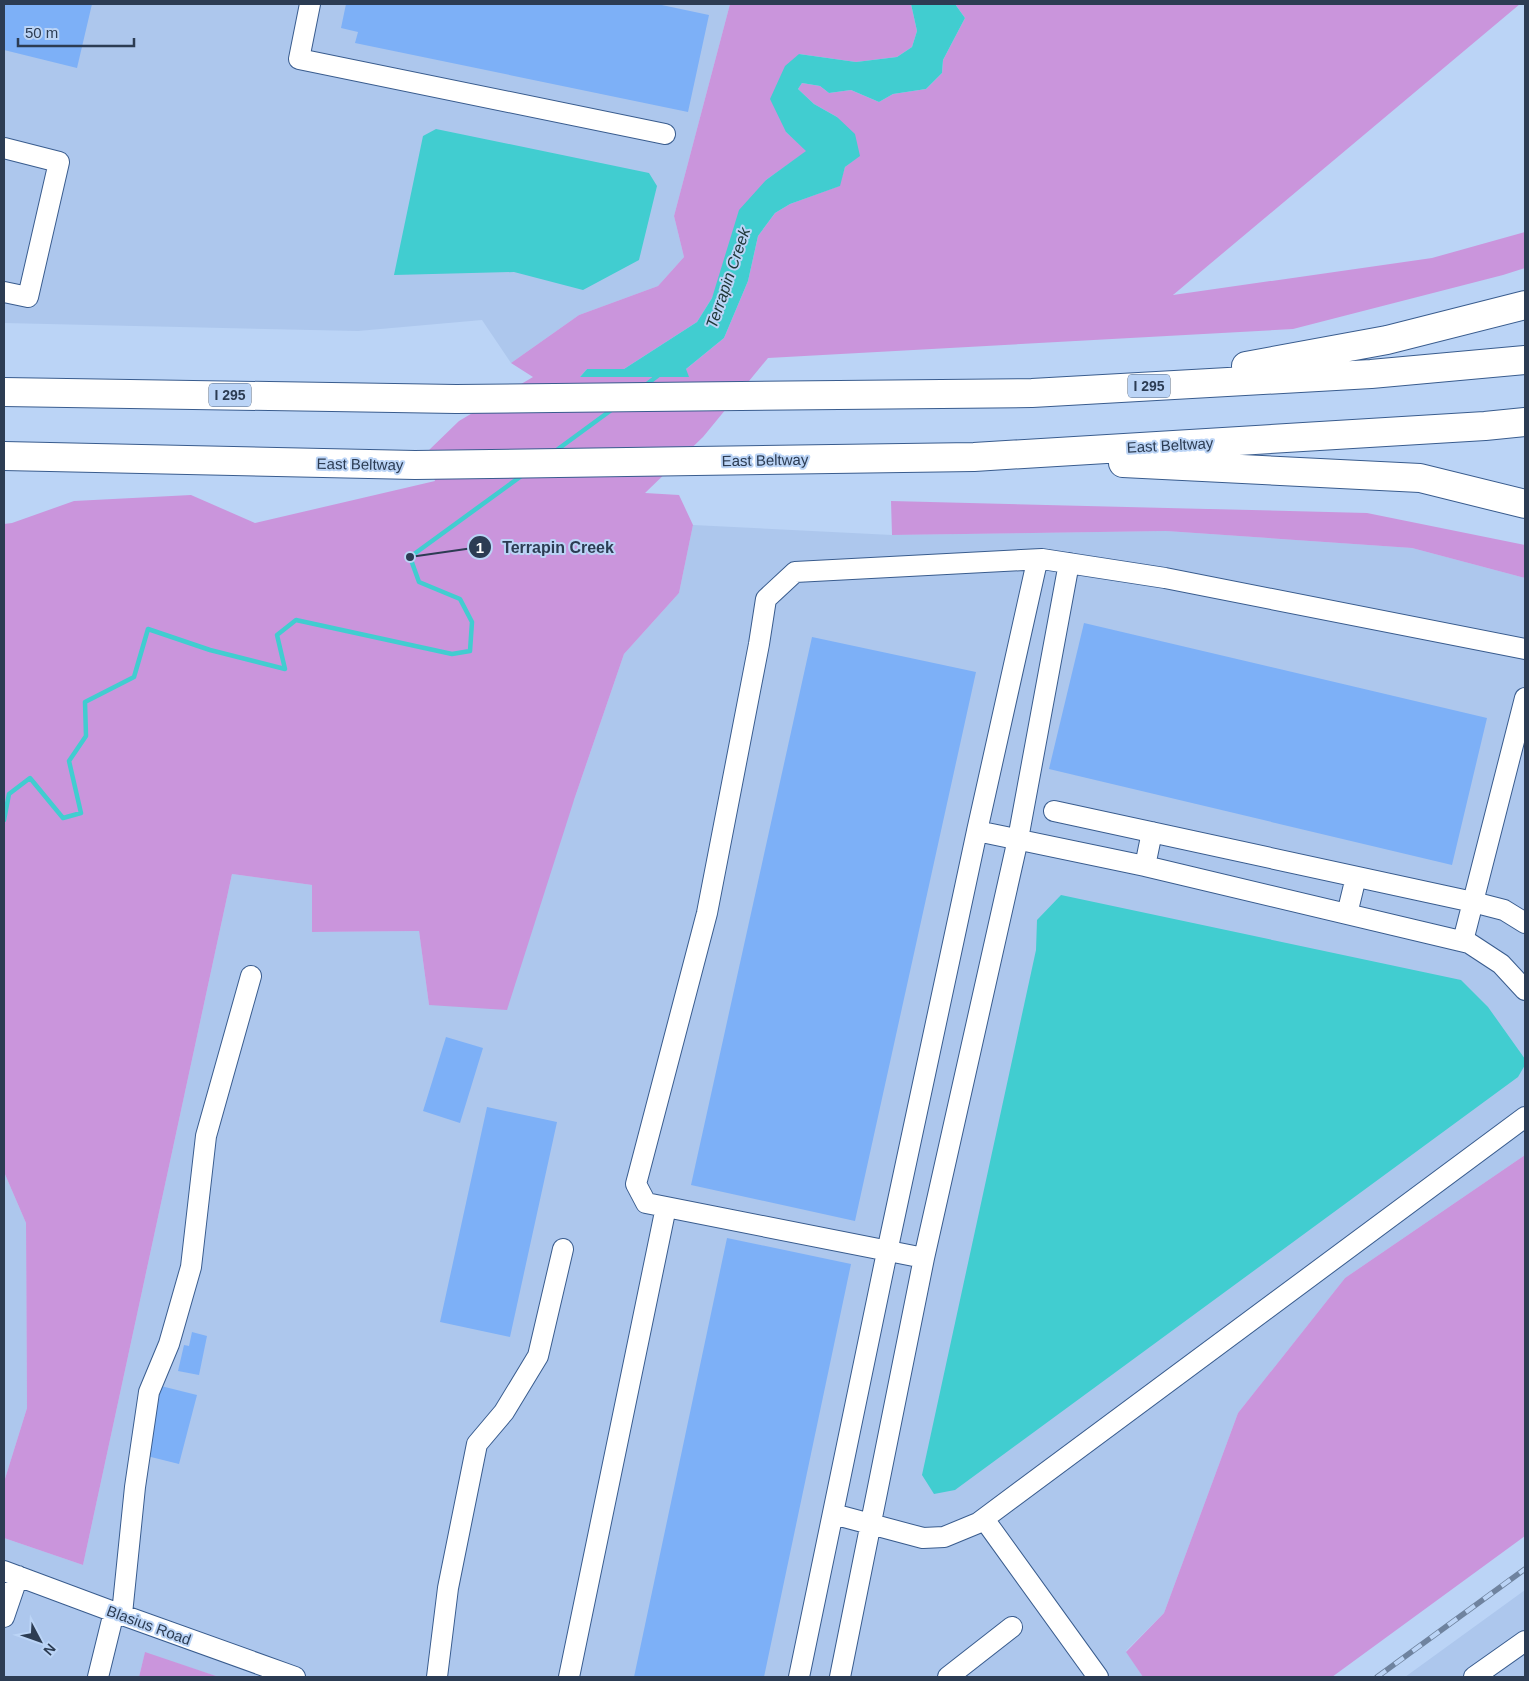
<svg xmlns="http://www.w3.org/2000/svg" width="1529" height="1681" viewBox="0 0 1529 1681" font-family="Arial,sans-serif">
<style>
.built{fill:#adc7ed}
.green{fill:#ca95dc}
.water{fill:#41cdd0}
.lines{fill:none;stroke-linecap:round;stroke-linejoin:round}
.stream{stroke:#41cdd0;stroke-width:4.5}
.building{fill:#7db0f7}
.minor-casing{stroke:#395c8e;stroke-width:22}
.highway-casing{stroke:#395c8e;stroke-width:30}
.minor{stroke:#fff;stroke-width:20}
.highway{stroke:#fff;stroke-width:28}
.rail-casing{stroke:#6f839f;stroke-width:5.5}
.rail{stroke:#bbd4f6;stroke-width:4;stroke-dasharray:11;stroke-linecap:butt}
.labels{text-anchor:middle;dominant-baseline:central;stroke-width:4;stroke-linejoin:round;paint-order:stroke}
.shield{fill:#bbd4f6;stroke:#576a84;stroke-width:1}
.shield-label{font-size:14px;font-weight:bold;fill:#2c3c53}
.street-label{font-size:15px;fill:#2c3c53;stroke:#bbd4f6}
.water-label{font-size:16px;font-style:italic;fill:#203738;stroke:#bbd4f6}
.leader{fill:none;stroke:#2c3c53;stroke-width:2}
.callout-dot{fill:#2c3c53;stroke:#bbd4f6;stroke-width:2}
.mark-label{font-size:15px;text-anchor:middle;font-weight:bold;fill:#fff}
.callout-label{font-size:16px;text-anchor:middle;font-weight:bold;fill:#2c3c53;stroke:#bbd4f6;stroke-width:4;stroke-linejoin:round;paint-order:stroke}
</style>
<rect width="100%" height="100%" fill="#bbd4f6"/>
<path class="built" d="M4,4H730L674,216L684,257L658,286L579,315L511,363L482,320L358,331L4,323Z
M693,525L892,535L1166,531L1412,548L1525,578V1155L1345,1278L1238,1413L1164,1613L1126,1651L1143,1677H219L145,1653L139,1677H4V1538L83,1565L232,874L312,885V932L419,931L429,1005L574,800L624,654L679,593Z
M4,1172L26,1223L27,1408L4,1482Z
M1525,1590V1677H1405Z"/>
<path class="green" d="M730,4H911L917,31L912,47L897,57L856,62L799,54L786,132L807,151L766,180L712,298L697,322L624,369H587L580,377L686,369L724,338L748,281L758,236L775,213L790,204L839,186L845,167L859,156L837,117L814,104L798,89L802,83L820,86L829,93L851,90L879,102L893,94L926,89L942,73L943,60L965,18L955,4H1520L1173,295L1432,258L1525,232V268L1503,275L1293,329L768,358L703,437L645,493L679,495L693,525L679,593L624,654L574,800L507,1010L429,1005L419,931L312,932V885L232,874L83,1565L4,1538V1482L27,1408L26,1223L4,1172V524L12,523L74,501L191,495L255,523L435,481L427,452L459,421L533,377L511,363L579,315L658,286L684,257L674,216Z
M891,501L1367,513L1525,545V578L1412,548L1166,531L892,535Z
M1525,1155V1536L1332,1677H1143L1126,1652L1164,1613L1238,1413L1345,1278Z
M145,1652L219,1677H139Z"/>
<path class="water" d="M911,4H955L965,18L943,60L942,73L926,89L893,94L879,102L851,90L829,93L820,86L802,83L798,89L814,104L837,117L855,134L860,156L845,167L840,186L790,204L775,213L758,236L748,281L724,338L686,369L689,377H580L587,369H624L697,322L712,298L739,210L766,180L806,151L786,132L770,99L785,66L799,54L856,62L897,57L912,47L917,31Z
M436,129L649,173L657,186L639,260L583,290L514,272L394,275L423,136Z
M1061,895L1461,980L1488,1007L1525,1059V1065L1518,1077L955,1490L934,1494L922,1475L1036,950L1037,920Z"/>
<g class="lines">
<path class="stream" d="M643,387L660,374
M554,452L614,408
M4,820L9,794L30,778L63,818L81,813L69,761L86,736L85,702L134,677L148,629L210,650L285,669L277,635L296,620L452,654L470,651L472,622L460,599L419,582L410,557L524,474"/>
</g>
<path class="building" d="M4,4H92L77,68L4,50Z
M346,4H657L709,15L688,112L355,43L358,32L341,28Z
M1084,623L1487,718L1452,865L1049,769Z
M812,637L976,672L855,1221L691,1185Z
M446,1037L483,1048L460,1123L423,1111Z
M487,1107L557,1122L510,1337L440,1322Z
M727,1238L851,1264L764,1677H634Z
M192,1332L207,1336L199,1375L178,1371L184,1345L189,1346Z
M161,1386L197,1395L179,1464L143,1455Z"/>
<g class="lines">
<g class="minor-casing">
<path id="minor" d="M310,4L299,59L665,134
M4,148L59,162L28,297L4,292
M1525,649L1165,578L1042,559L1036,566L977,831L1145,866L1469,943L1501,964L1525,990
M1054,811L1473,902L1504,910L1525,923
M1145,866L1152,832
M1347,914L1356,877
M1463,941L1525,698
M924,1258L646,1203L636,1184L707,913L759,644L766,599L795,572L1042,559
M833,1514L923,1538L944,1537L978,1523L1525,1117
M984,1519L1098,1677
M4,1571L114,1612L295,1677
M122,1614L135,1487L149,1392L169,1344L191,1267L206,1136L251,976
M4,1617L18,1576
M98,1677L114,1612
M437,1677L448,1588L477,1444L504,1412L538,1356L563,1249
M569,1677L666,1207
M799,1677L887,1252L977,831
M840,1677L924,1258L1018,839L1069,563
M948,1677L1012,1627
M1474,1677L1525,1641"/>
</g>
<g class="highway-casing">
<path id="highway" d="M1246,366L1387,340L1525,305
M4,392L456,399L1032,393L1371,374L1525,360
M4,456L415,465L974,457L1485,426L1525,422
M1123,463L1420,478L1525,504"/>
</g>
<use href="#minor" class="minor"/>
<use href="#highway" class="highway"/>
<g class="rail-casing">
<path id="rail" d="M1377,1677L1525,1569"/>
</g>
<use href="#rail" class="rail"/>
</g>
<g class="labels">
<g class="shield">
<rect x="1128" y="374.5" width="42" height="23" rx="4"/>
<rect x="209" y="383.5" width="42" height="23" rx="4"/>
</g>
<g class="shield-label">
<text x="1149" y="386">I 295</text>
<text x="230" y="395">I 295</text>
</g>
<g class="street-label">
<text transform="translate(1170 445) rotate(-3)">East Beltway</text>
<text transform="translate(765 460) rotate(-1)">East Beltway</text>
<text transform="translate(360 464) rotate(1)">East Beltway</text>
<text transform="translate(149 1625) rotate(20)">Blasius Road</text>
</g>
<g class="water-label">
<text transform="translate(728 278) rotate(-71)">Terrapin Creek</text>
</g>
</g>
<path class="leader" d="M410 557L480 547"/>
<g class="callout-dot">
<circle cx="410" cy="557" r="5"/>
<circle cx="480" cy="547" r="12"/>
</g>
<g class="mark-label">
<text x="480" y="553">1</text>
</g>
<g class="callout-label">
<text x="558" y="553">Terrapin Creek</text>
</g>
<rect width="1529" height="1681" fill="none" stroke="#2c3c53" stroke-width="10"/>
<g transform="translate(40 1641) rotate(131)" stroke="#bbd4f6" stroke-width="4" paint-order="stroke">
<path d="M0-4L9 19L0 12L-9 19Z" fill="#2c3c53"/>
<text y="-8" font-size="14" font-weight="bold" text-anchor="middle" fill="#2c3c53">N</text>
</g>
<path d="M18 38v8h116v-8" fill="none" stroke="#2c3c53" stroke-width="2.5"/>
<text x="25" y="38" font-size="15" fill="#2c3c53" stroke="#bbd4f6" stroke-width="4" paint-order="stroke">50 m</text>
</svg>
